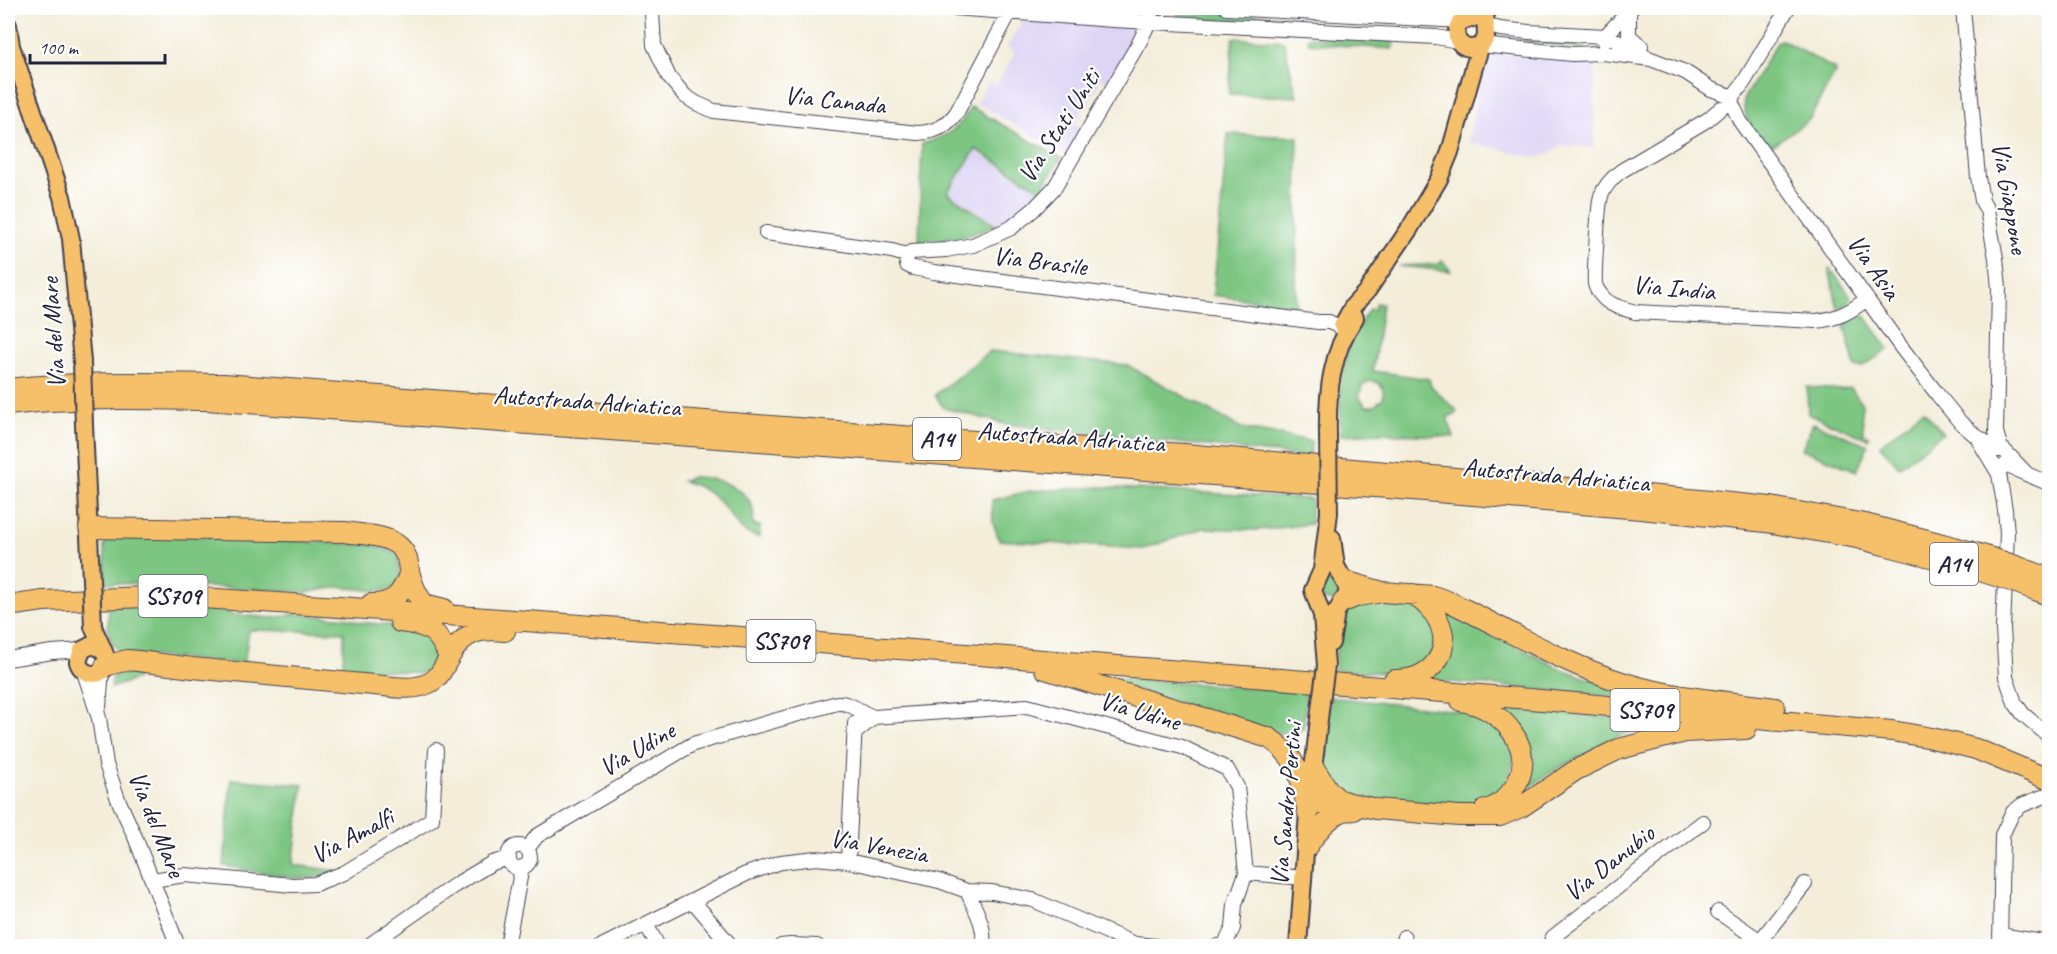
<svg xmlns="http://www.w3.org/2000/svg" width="2057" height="954" viewBox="0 0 2057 954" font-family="Caveat,sans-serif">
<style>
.built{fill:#ded5f5}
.green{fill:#7dc682;stroke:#50745e;stroke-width:1.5;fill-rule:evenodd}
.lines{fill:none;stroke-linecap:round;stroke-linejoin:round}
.minor-casing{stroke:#414053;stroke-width:16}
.major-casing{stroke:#414053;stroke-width:20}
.highway-casing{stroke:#414053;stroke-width:22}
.minor{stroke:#fff;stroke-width:14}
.major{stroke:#f6c06b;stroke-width:16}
.highway{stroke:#f6c06b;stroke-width:20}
.major-bridge-casing{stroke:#414053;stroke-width:20;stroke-linecap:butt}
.highway-bridge-casing{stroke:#414053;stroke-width:22;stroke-linecap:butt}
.major-bridge{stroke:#f6c06b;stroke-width:16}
.highway-bridge{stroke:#f6c06b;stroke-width:20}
.labels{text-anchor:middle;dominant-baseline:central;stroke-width:4.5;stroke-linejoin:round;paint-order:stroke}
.shield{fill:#fff;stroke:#646476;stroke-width:1.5}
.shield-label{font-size:24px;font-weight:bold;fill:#22223b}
.street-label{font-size:26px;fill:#22223b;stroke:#fff}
</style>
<rect width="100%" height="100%" fill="#fff"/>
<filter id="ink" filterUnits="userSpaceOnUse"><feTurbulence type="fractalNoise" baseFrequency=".0167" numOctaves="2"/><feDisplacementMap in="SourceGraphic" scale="12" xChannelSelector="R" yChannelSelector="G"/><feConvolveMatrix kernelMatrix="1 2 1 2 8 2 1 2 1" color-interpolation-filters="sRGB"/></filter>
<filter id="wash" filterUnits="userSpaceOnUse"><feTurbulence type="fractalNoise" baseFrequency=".008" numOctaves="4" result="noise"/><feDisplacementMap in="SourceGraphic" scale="24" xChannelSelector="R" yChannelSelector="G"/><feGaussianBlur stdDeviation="1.35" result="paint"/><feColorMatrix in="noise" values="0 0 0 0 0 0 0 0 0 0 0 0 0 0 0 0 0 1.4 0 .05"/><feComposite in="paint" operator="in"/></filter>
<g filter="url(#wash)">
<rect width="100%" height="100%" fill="#f3edd9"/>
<path class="built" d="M1024,19L1129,25L1136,30L1138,35L1110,82L1102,78L1076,123L1081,127L1066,154L976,103L989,81L996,85L1015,53L1007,47Z
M1485,53L1595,60L1594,148L1561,145L1549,154L1537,158L1468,142Z
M976,151L1040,191L1030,204L1017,214L998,224L949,193Z"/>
<path class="green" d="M1047,8H1134V14Z
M1178,10L1297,17L1296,24L1177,18Z
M1495,36L1515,39L1581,43L1586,45L1581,49L1515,40H1495L1493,38Z
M1309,37L1393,41L1395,45L1392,49L1309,43L1307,39Z
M1233,38L1284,41L1297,97L1229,94Z
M1782,40L1834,69L1835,73L1809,120L1774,144L1768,146C1755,136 1741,114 1744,98L1778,41Z
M971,107L1061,158L1041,190L976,149L947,193L997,226L963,237L919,241L922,144C947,136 959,130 971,107Z
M1228,134L1298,137L1296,306L1213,295Z
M1442,260L1451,271L1399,266L1440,264Z
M1830,268L1851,297L1849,303L1838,309L1829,269Z
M1376,303L1382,304L1373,371L1429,379L1431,386L1457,411L1455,415L1447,417L1454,437L1382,433L1341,435C1338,391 1340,345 1370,309L1374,310ZM1370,381C1380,381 1385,388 1383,398L1374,406H1366L1359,397L1362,385Z
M1861,315L1865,316L1889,349L1862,367H1855L1844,325Z
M990,351L1127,365L1241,428L1311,441L1310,457L1005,424L944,408L935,395Z
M1807,387L1841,390L1851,388L1862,404L1863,434L1869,436L1868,439L1808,414Z
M1923,410L1943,433L1899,467L1880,445Z
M1813,423L1868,445L1857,471L1802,449Z
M693,477C713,477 747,486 753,510C754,514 753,520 753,525L760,526L759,537C737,533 736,520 723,506C712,493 698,485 682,481Z
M1100,487L1311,499V524L1258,530L1203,528L1144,549L999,540L993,522L992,500L1030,491Z
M127,533L374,545L398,554L401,579L391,589L375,591L341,587L306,592L239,588L106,583L104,545L112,536Z
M1320 591a10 10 0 1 1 20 0a10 10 0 1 1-20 0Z
M1359,599L1417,604L1438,634L1428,663L1398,674L1335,670L1338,622L1342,611Z
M1437,605L1559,668L1645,699L1427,680L1442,664Z
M109,606L213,607L235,615L272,618L294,614L349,618L359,622L418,628L442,656L429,671L420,673L343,667L344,632L249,630L244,664L120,653C105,636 107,627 109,606Z
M136,668L137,679L111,688L112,679L116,673Z
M1091,676L1306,692L1304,728L1293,735L1272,732Z
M1330,697L1477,713L1498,723L1514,752L1513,767L1498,796L1484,803L1471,807L1351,799C1340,794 1326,780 1324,768C1320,750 1328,716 1330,697Z
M1497,708L1672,722L1621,735L1555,770L1505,804L1524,781Z
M231,779L303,785L293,865L339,871L314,878H293L224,866Z"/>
</g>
<g filter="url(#ink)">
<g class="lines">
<g class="minor-casing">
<path id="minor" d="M654,8L652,13L654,45L669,77L685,96L696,103L714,111L918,133C936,132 947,126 957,112L1012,8
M954,8L1113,20L1436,37L1458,41
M1227,8L1461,21
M1963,8L1978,177L1982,201L1987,210L1996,258L1999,288L1996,432L2001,449
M1629,13V36L1641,46
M1485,25L1500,29L1529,32L1605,36L1630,46L1647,57
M1604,42L1605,36L1632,8
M1481,45L1572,54L1603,53L1651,59L1685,72L1711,89L1728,95L1740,121L1901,347L1938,395L1960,422L1976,436L1998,450H2004L2026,473
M1731,99L1744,82L1788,8
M1721,108L1707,120L1621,171C1612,178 1605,185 1601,196C1598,206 1594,274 1595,284C1596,288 1599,293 1602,296C1609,306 1623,308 1635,312L1816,321C1837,319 1850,312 1867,299
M766,233L892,251L906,255
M906,255L907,265L913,268L934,272L1318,322H1329L1340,327
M906,255L911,252L946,250L973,245L1011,228L1033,210L1055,187L1140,41L1149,22L1152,8
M1979,441L1999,474L2005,510L2007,533L2003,629L2006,677L2015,703L2023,714L2050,737
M2005,465L2050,484
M8,659L52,652L82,650
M84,672L99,718L106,764L118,799L135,837L178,946
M99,707L102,670
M856,732L874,717L1027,706L1182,747L1227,769L1237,787L1246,873L1235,904L1233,928L1225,944L1218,946
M508 857a11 11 0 1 1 22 0a11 11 0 1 1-22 0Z
M527,849L537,836L693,744L837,703C852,702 860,713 874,717
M848,861L855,723
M1246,873L1304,878
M152,880L185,875L292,885L315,884L344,873L432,819L436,750
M967,891C975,909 986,926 983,946
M693,901L731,946
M1718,912L1768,946
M646,924L658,946
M2000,935L2050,943
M368,946L455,885L492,863L509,858
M507,946L522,867
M602,946L746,874L781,862L816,858L848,861L939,881L967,891L992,892L1033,900L1135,944L1156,946
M781,946L790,945L817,946
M1402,946L1404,937
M1549,946L1553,937L1597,903L1703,822
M1751,946L1760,941L1805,884
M2000,946L2002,835L2013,812L2022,805L2050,794"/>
</g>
<g class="major-casing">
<path id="major" d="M8,25L11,46L62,197L71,239L82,362
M1481,45C1463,55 1449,37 1461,21L1474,18L1485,9
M1342,326L1353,306L1367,291L1410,228L1439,179L1450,152L1474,67L1481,45L1486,38L1485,8
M84,425L91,580
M1328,434C1327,394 1331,352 1355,318
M93,626C95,634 107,655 107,661C106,679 82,677 78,662L82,650L92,645L102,649
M1331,643L1336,612L1346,597L1347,592V586L1336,566L1332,538
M1326,666L1322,615L1313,590L1322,570L1329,513
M1298,946L1308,813L1321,702"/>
</g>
<g class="highway-casing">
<path id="highway" d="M8,389C79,381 152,383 224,384L928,438L1184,454L1648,495L1771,507L1865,524
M8,405C74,397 140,399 207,400L1388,488L1641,509L1766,522L1857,538
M89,528L344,532C364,535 397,534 406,556C409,562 408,569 410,575C413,586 417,595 424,604L444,609
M1345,581L1383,592L1433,596L1450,602C1506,629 1566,665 1625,683C1674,698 1725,701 1775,708
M1343,602L1358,596L1377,593
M371,604C394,604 402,594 409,574
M8,606L43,601L171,596L339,607L1006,657L1530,699L1892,731L1932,738L1976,749L2050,780
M400,622C428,625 439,630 449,658
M105,666L127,660L138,661L193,668L384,686C399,688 417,690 431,682C441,676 444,666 450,656C464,632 479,628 505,631
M1045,669L1269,738C1300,758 1301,780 1308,813
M1394,680C1427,682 1454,655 1439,622C1434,610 1423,602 1413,594
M1461,701C1501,706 1540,750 1514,788C1507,798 1498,808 1485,810
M1314,768L1329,791L1338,799L1346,802L1376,809L1459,816H1500L1521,807L1576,770L1619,749L1685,732L1746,729
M1310,792C1323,809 1334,812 1354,810
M1306,848C1317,832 1326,819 1343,811"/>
</g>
<use href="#minor" class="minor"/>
<use href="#major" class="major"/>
<use href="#highway" class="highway"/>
<g class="major-bridge-casing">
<path id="major-bridge" d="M82,362L84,425
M1328,434L1329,513
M91,580L93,626
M1321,702L1326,666"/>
</g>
<g class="highway-bridge-casing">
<path id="highway-bridge" d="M1865,524C1927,540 1990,554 2050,579
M1857,538C1922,555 1988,570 2050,596"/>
</g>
<use href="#major-bridge" class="major-bridge"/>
<use href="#highway-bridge" class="highway-bridge"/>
</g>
</g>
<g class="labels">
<g class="shield">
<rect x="913" y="418" width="48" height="42" rx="4.5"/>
<rect x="1930" y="543" width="48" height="42" rx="4.5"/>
<rect x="138.5" y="575" width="69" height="42" rx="4.5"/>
<rect x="746.5" y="620" width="69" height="42" rx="4.5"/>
<rect x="1610.5" y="689" width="69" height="42" rx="4.5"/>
</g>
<g class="shield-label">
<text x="937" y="439">A14</text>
<text x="1954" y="564">A14</text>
<text x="173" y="596">SS709</text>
<text x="781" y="641">SS709</text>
<text x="1645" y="710">SS709</text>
</g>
<g class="street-label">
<text transform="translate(835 100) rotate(6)">Via Canada</text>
<text transform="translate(1059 126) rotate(-57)">Via Stati Uniti</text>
<text transform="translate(2010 198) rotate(80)">Via Giappone</text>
<text transform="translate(1040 261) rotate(7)">Via Brasile</text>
<text transform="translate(1874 267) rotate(55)">Via Asia</text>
<text transform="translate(1674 288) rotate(5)">Via India</text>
<text transform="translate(53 333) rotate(-94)">Via del Mare</text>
<text transform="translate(587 401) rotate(4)">Autostrada Adriatica</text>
<text transform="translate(1071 437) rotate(4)">Autostrada Adriatica</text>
<text transform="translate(1556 475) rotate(5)">Autostrada Adriatica</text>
<text transform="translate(1140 711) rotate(16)">Via Udine</text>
<text transform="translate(637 749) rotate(-30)">Via Udine</text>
<text transform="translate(1286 804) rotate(-85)">Via Sandro Pertini</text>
<text transform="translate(157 824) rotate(68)">Via del Mare</text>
<text transform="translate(352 836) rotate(-28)">Via Amalfi</text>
<text transform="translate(879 846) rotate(10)">Via Venezia</text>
<text transform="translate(1609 863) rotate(-38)">Via Danubio</text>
</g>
</g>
<rect width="2057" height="954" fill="none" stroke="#fff" stroke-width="30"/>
<path d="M30 54v9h135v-9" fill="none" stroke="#22223b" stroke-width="3"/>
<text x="39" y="54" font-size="18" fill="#22223b" stroke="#ffffff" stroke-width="4.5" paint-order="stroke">100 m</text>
</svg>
